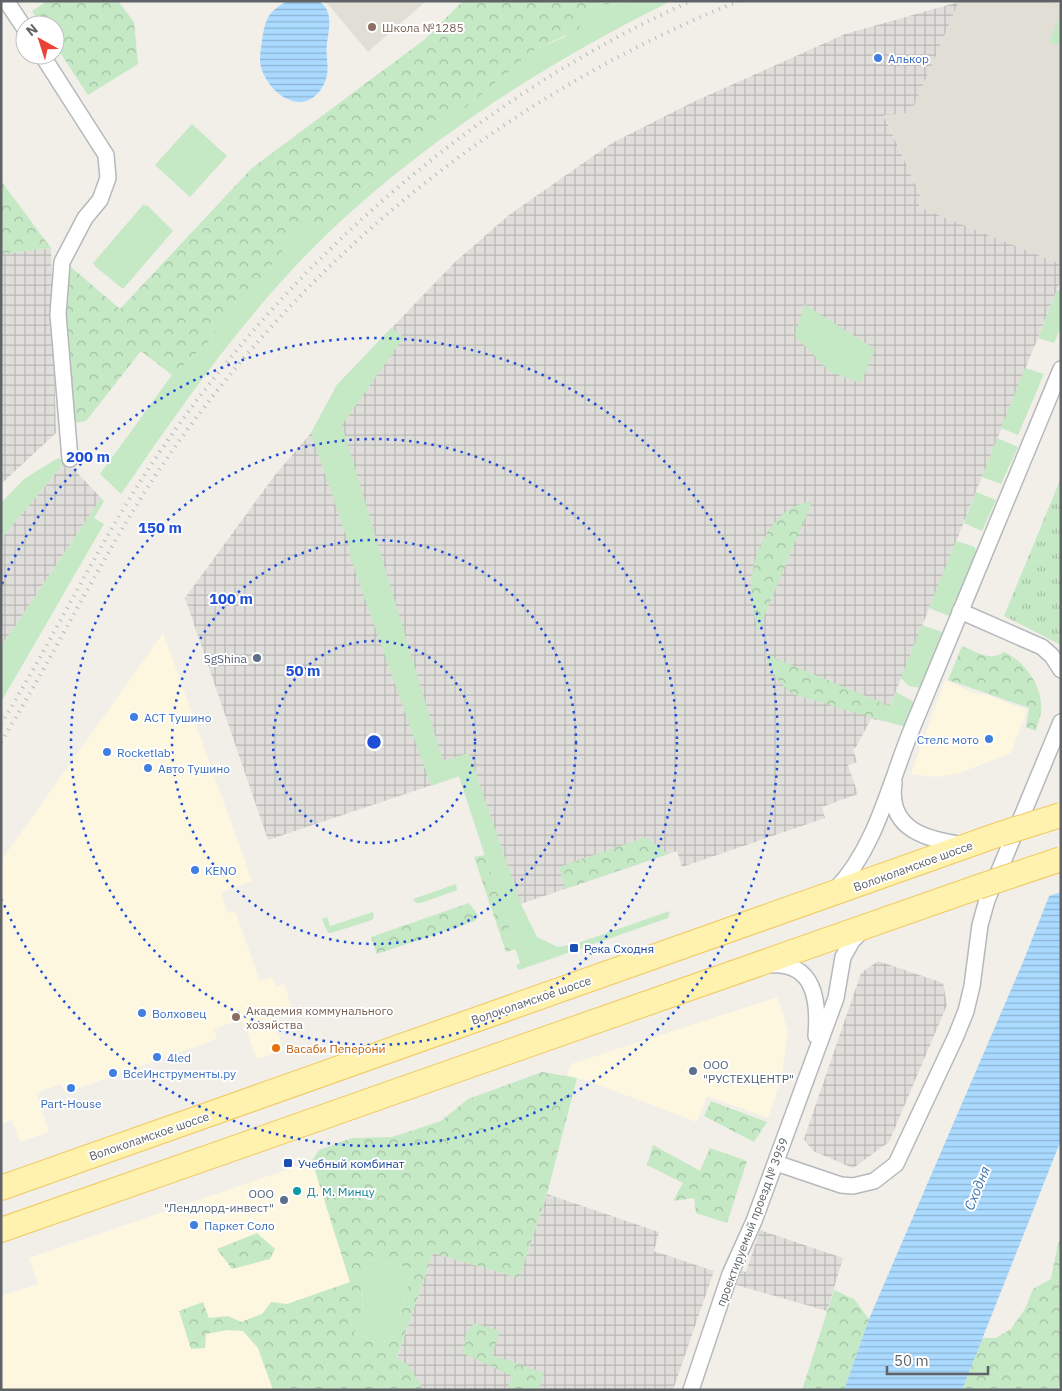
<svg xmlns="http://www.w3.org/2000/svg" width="1062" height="1391" viewBox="0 0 1062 1391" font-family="'IBM Plex Sans',sans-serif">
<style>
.commercial{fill:#fef7e0}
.industrial{fill:url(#industrial-grid)}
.education{fill:#e1ded6}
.grass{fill:#c5e8c5}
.forest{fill:url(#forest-crowns);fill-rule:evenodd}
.park{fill:url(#park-tufts)}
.water{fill:url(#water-rules)}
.pier{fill:#f1efe8}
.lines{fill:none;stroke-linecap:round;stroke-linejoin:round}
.street-casing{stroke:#b5b8bc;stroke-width:18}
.primary-casing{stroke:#f2c960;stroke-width:26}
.street{stroke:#fff;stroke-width:15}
.primary{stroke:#fff2af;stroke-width:24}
.rail{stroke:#b6b7b8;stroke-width:4;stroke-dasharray:1 6;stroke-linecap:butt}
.primary-bridge-casing{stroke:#f2c960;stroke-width:26;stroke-linecap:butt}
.primary-bridge{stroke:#fff2af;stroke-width:24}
.ring{fill:none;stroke:#1d4ed8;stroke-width:2.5;stroke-dasharray:2.5 5}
.education-dot{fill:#8d6e63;stroke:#fff;stroke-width:2}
.shop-dot{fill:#3f7fe0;stroke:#fff;stroke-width:2}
.service-dot{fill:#5c6f8a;stroke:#fff;stroke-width:2}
.transit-dot{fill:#1a4fb4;stroke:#fff;stroke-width:2}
.food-dot{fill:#e8710a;stroke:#fff;stroke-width:2}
.culture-dot{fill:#0f9aa8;stroke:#fff;stroke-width:2}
.labels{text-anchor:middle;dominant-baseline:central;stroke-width:4;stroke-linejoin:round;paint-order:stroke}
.education-label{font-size:12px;fill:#785e54;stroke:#fff;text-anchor:start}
.shop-label{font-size:12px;fill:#366cbe;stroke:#fff;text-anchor:start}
.service-label{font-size:12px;fill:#4e5e75;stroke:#fff;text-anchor:end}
.street-label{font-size:12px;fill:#5f6368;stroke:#fff}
.transit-label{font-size:12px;fill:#164399;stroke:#fff;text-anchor:start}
.food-label{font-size:12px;fill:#c56008;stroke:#fff;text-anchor:start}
.culture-label{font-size:12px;fill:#0d838f;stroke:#fff;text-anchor:start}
.water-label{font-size:14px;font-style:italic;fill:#4174aa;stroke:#fff}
.centre{fill:#1d4ed8;stroke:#fff;stroke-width:2.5}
.ring-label{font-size:15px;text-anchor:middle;font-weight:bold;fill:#1d4ed8;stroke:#fff;stroke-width:4;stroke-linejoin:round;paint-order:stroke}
</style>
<defs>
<pattern id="industrial-grid" width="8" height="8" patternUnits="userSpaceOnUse" patternTransform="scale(1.25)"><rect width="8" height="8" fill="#e0deda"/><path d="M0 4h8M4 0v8" fill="none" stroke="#b9b8b5"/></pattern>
<pattern id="forest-crowns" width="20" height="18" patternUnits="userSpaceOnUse" patternTransform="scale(1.25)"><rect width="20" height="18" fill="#c5e8c5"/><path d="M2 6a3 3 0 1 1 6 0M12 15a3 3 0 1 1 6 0" fill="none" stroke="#a3c0a4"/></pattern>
<pattern id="park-tufts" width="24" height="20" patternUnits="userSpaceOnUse" patternTransform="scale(1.25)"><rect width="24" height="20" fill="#c5e8c5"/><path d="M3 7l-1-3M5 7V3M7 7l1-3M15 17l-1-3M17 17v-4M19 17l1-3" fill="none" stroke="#a3c0a4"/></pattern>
<pattern id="water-rules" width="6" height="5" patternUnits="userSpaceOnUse" patternTransform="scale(1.25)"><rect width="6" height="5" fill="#aadaff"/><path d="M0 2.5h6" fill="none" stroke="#8eb4d2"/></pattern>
</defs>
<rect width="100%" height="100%" fill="#f1efe8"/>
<path class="commercial" d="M163,633L252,881L221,892L228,913L235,911L260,981L272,977L276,987L284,984L292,1008L272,1016L284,1050L257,1059L242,1019L214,1029L217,1039L65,1093L61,1084L36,1093L49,1132L20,1142L12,1120L1,1124V861Z
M945,680L976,694H984L1027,710L1011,753L957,774L936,777L911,774Z
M778,997L788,1032L781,1080L768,1118L707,1096L697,1122L591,1082L567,1075L571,1064Z
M312,1161L360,1312L258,1348L273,1390H1V1296L38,1284L29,1258Z"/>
<path class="industrial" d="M959,2L911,113L884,116L920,194L919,207L1061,264V280L884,721L871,719L856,747L853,749L857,762L848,765L858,794L822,807L825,818L682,867L677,851L503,910L459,776L268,840L185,598L275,475L311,433L337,385L455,262L509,215L612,143L693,102L845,34Z
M51,248L56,433L1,484V254Z
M66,461L101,498L1,647V539Z
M878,961L943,983L947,1005L889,1142L853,1168L813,1151L804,1139L861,973Z
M547,1194L659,1232L654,1251L714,1271L673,1390H386L433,1253L519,1278Z
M760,1230L843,1258L827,1311L733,1284L738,1270L746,1272Z"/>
<path class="education" d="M325,1H426L368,52Z
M1043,1L1061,4V264L919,207L920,194L884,115L911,113L959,2Z"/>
<path class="grass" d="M631,1H671C523,74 366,178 260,306C209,366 165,430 121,494L100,474L172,375L207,344L235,304L259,283L297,231L311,222L326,225L349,200L400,159L410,146L459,113L536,49L565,37L583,13L596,3L612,5Z
M1061,13V46L1049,42Z
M192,124L227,156L190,197L155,165Z
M143,205L148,206L173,231L123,289L96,267L93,263Z
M1057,290L1061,291V327L1054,343L1038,338Z
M804,304L875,349L861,383L830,372L795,336Z
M391,328L404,337L342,425L443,761L469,753L521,904L537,937L558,947L575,944L670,911L668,918L519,970L516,965L520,963L459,776L431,786L349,554L350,548L311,433L337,385Z
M1025,368L1044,374L1018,435L1001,428Z
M997,438L1018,447L1001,484L982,477Z
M58,458L66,461L1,539V503L24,479Z
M976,492L996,500L982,531L964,523Z
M101,498L104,501L94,518L104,524L1,702V647Z
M956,541L975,547L976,553L949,616L929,608Z
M922,625L942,632L921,688L909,686L901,678Z
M896,692L916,703L906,727L884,721Z
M456,884L457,890L421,903H416L413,899Z
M373,912L374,916L372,920L331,933H328L322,919L327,917L330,926Z
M372,1259L413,1269L394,1336L380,1344L354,1333L362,1316L363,1276Z"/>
<path class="forest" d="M47,1H118L134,22L138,64L88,95L55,45V25H41L32,11Z
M463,1H631L612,5L596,3L583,13L579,29L536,49L459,113L410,146L400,159L349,200L326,225L311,222L297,231L259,283L235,304L207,344L172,375L141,351L86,421L74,423L65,307L71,267L120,309L252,168L424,40Z
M1,181L51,248L1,254Z
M812,502L758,631C756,619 752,606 751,593C749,558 772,504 812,502Z
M962,646C977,652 990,662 1004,652C1025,661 1044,688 1041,712C1040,718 1037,725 1036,731L1026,727L1029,708L948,680Z
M765,654L890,706L884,721L792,694L776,678Z
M646,837L668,854L565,889L559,867Z
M485,855L516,949L506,952L474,857Z
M469,903L478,915L475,921L377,954L371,937Z
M542,1072L577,1078L547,1194L519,1278L433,1253L397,1357L409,1366L424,1390H273L258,1348L243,1331L228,1330L206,1334L205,1348L191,1349L179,1311L203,1302L209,1318L228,1316L241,1322L262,1314L271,1302L287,1304L350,1282L312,1161L319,1150L352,1138L392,1137L441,1121L468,1099ZM372,1259L413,1269L394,1336L380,1344L354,1333L362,1317L363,1276Z
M711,1101L767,1122L754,1142L704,1116Z
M653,1145L700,1171L710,1148L747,1161L727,1223L696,1213L694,1198L673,1201L683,1183L647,1165Z
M257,1233L275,1249L270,1259L232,1269L217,1249Z
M1061,1240V1375L1058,1390H962L982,1338H996L1011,1329L1025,1309L1033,1289L1051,1279L1058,1243Z
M834,1290L854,1299L869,1319L844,1390H802Z
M474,1323L500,1331L492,1355L544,1373L539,1390H507L512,1376L462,1353L466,1333Z"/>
<path class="park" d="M1061,478V645L1004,616Z"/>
<path class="water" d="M287,1H318C334,9 329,29 327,43C325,57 331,71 324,84C307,118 272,98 262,70C258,59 261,51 262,40C266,18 267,13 287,1Z
M1061,866V1140L962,1390H844L869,1319L1023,962Z"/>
<path class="pier" d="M1061,863V892L1046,897L1059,865Z"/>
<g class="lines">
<g class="street-casing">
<path id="street" d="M9,5L25,29
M42,55L106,155L108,178L100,200L85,218L62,262L58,314L70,459
M960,611L1042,647L1052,656L1061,670
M894,783C887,831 928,839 963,845
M836,889C877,846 890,781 913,726C962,607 1012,488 1061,369
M769,965C815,961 819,1001 816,1036
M776,1163L841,1185L853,1186L874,1181L896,1164L956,1036L966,1011L972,986L980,925L987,900L1061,722
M691,1390L730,1274L754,1221L836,998L843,957L852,941L863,930"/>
</g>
<g class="primary-casing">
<path id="primary" d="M1,1188L1000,834
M1,1230L978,887"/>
</g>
<use href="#street" class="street"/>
<use href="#primary" class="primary"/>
<path class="rail" d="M1,724C54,638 97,546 153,462C284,266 474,98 691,1
M1,742C57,651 102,555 161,467C303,258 504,95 739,1"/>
<g class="primary-bridge-casing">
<path id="primary-bridge" d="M1000,834L1061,815
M978,887L1061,859"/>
</g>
<use href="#primary-bridge" class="primary-bridge"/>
</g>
<g class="ring">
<circle cx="374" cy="742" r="101"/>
<circle cx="374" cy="742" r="202"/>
<circle cx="374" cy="742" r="303"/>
<path d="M2 584A404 404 0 1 1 2 900"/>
</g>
<g class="education-dot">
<circle cx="372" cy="27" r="5"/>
<circle cx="236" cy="1017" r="5"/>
</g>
<g class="shop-dot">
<circle cx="878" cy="58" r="5"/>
<circle cx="134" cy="717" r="5"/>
<circle cx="989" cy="739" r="5"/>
<circle cx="107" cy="752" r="5"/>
<circle cx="148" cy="768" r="5"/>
<circle cx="195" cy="870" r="5"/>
<circle cx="142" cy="1013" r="5"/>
<circle cx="157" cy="1057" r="5"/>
<circle cx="113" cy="1073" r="5"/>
<circle cx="71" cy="1088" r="5"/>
<circle cx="194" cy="1225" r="5"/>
</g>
<g class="service-dot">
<circle cx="257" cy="658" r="5"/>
<circle cx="693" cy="1071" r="5"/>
<circle cx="284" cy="1200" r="5"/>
</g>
<g class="transit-dot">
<rect x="569" y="943" width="10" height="10" rx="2.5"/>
<rect x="283" y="1158" width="10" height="10" rx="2.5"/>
</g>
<circle class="food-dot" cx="276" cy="1048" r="5"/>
<circle class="culture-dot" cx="297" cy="1191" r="5"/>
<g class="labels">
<g class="education-label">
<text x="382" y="27">Школа №1285</text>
<text x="246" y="1010">Академия коммунального<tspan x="246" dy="14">хозяйства</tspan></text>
</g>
<g class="shop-label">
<text x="888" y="58">Алькор</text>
<text x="144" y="717">АСТ Тушино</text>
<text x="979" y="739" text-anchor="end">Стелс мото</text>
<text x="117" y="752">Rocketlab</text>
<text x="158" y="768">Авто Тушино</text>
<text x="205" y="870">KENO</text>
<text x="152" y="1013">Волховец</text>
<text x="167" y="1057">4led</text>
<text x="123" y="1073">ВсеИнструменты.ру</text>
<text x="71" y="1103" text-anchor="middle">Part-House</text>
<text x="204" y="1225">Паркет Соло</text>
</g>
<g class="service-label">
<text x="247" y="658">SgShina</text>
<text x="703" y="1064" text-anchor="start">ООО<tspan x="703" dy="14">"РУСТЕХЦЕНТР"</tspan></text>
<text x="274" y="1193">ООО<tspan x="274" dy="14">"Лендлорд-инвест"</tspan></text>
</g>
<g class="street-label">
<text transform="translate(913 866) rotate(-20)">Волоколамское шоссе</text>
<text transform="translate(531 1000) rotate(-19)">Волоколамское шоссе</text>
<text transform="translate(149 1136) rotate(-19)">Волоколамское шоссе</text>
<text transform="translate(752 1222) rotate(-69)">проектируемый проезд № 3959</text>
</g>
<g class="transit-label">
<text x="584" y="948">Река Сходня</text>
<text x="298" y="1163">Учебный комбинат</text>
</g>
<g class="food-label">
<text x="286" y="1048">Васаби Пеперони</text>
</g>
<g class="culture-label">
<text x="307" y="1191">Д. М. Минцу</text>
</g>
<g class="water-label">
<text transform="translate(977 1188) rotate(-68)">Сходня</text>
</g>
</g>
<circle cx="374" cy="742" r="8" class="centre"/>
<g class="ring-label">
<text x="88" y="462">200 m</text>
<text x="160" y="533">150 m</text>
<text x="231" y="604">100 m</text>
<text x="303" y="676">50 m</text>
</g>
<rect width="1062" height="1391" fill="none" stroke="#5f6368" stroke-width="5"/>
<g transform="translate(40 40) rotate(321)"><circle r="24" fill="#ffffff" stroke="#bfc1c3"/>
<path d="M0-4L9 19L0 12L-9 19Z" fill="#ea4335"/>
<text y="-8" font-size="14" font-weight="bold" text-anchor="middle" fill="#5f6368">N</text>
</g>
<path d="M887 1366v8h101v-8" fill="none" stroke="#5f6368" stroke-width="2.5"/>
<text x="894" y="1366" font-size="15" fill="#5f6368" stroke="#ffffff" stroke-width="4" paint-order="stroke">50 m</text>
</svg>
